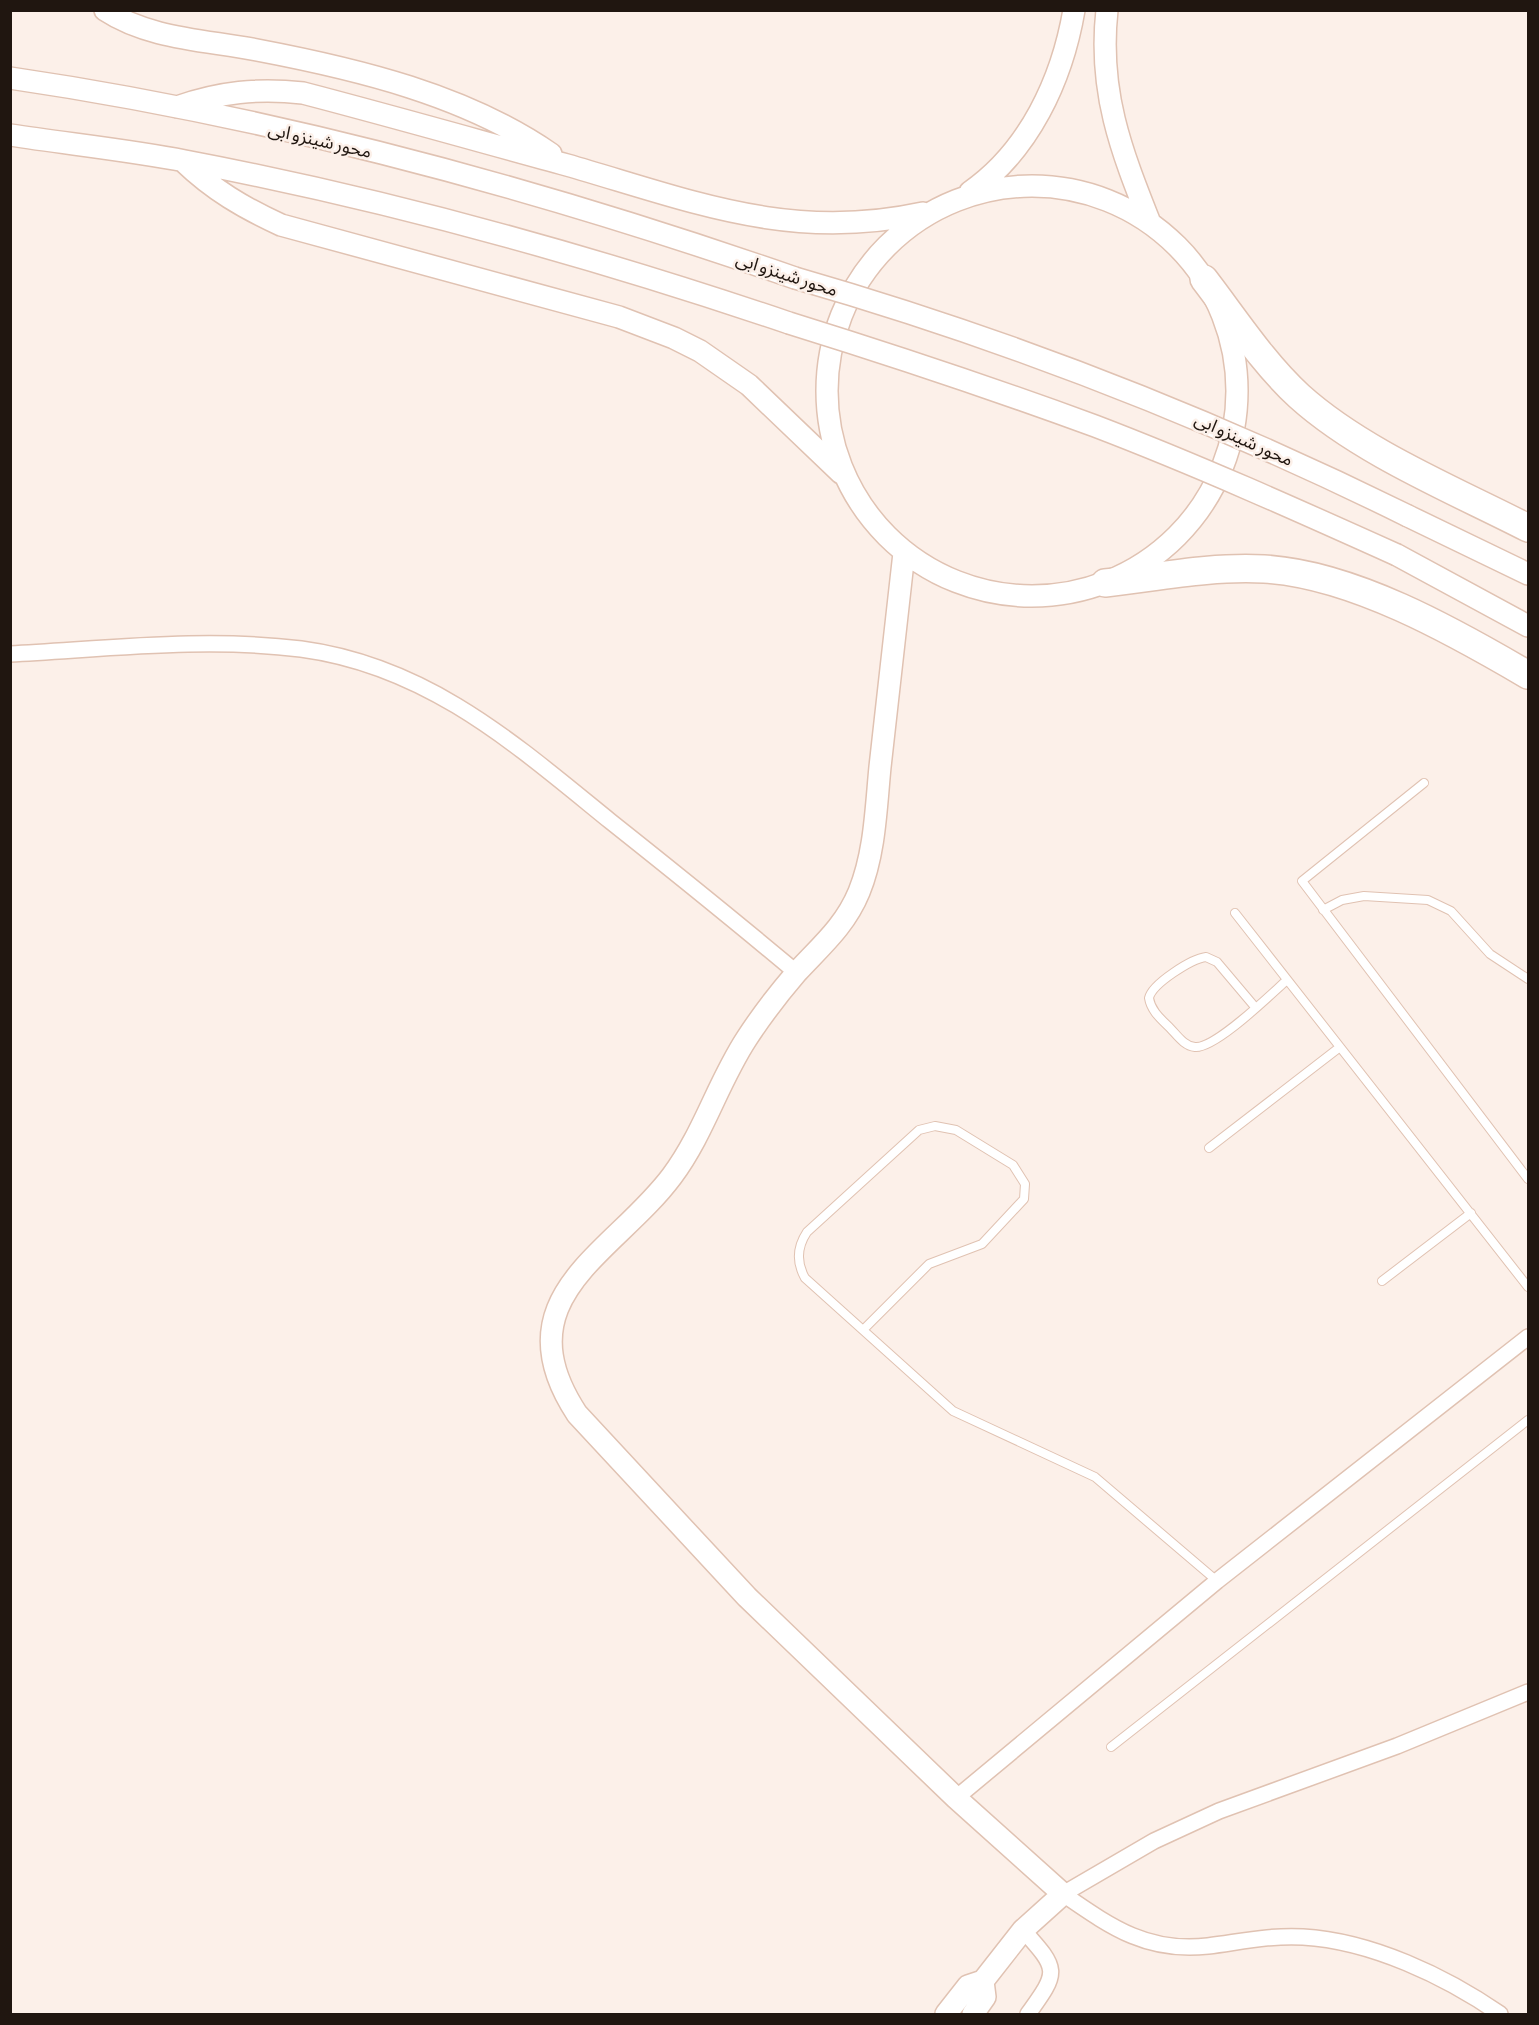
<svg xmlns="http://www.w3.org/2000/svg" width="1539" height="2025" viewBox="0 0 1539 2025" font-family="'Asap Condensed','Noto Sans Arabic',sans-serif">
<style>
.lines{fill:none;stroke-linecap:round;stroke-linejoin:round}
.lane-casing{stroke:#e0c2b2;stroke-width:10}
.street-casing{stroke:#e0c2b2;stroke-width:18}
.secondary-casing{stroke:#e0c2b2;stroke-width:24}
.highway-casing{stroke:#e0c2b2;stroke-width:30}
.lane{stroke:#fff;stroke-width:8}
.street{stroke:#fff;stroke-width:15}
.secondary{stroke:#fff;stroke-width:21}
.highway{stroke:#fff;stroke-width:27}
.secondary-bridge-casing{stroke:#e0c2b2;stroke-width:24;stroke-linecap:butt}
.secondary-bridge{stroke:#fff;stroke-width:21}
.labels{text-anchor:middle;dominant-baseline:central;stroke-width:5;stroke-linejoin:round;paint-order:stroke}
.street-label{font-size:18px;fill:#201610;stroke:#fcf0e9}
</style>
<rect width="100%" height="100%" fill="#fcf0e9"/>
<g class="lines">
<g class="lane-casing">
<path id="lane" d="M1424,783L1302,881L1528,1179
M1323,910L1342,900L1364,896L1428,900L1451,911L1490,954L1528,979
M1235,913L1528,1287
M1255,1007L1217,962L1206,957C1191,959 1152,984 1149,998C1151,1011 1161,1019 1170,1028C1177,1035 1184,1046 1195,1047C1215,1049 1270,995 1287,980
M1209,1148L1340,1047
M1382,1281L1471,1213
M863,1330L929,1264L982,1244L1024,1199L1025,1184L1013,1165L956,1130L935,1126L919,1130L807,1232C797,1247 796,1262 805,1278L953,1411L1095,1477L1217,1581
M1111,1747L1528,1420"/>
</g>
<g class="street-casing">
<path id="street" d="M10,654C106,649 206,637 301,649C428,666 515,744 610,821C673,871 735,921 797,973
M956,1798L1217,1581L1528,1337
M1023,1930C1059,1970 1059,1971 1028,2014
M1500,2014C1445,1976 1371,1941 1303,1937C1270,1935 1240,1942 1208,1946C1147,1953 1111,1927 1063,1894L1154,1841L1219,1811L1397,1746L1528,1692"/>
</g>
<g class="secondary-casing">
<path id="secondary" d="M105,10C149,39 206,40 257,50C357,69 466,95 551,154
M1107,10C1098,91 1121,150 1150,223
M10,78C276,117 542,190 795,278
M177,107C220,92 258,88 303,93C391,116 479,141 567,165C692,201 790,242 923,213
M10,135C69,144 128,150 185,161C391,200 591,256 789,323
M183,161C213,190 244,208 281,225L619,317L674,338L700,351L749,385L841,473
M827 391a205 205 0 1 1 410 0a205 205 0 1 1-410 0Z
M970,192C1029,151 1062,80 1074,10
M1408,516L1528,574
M904,553C896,624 888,695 880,767C876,808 875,853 859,892C845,926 821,946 797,972C779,993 762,1015 747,1038C718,1082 704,1133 672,1176C614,1254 500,1297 577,1414L747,1597L956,1798L1063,1894L1023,1930L983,1981L968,1986L946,2014
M1397,555L1528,626
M973,2014L985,1997L983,1981"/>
</g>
<g class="highway-casing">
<path id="highway" d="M1204,279C1234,318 1263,363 1299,396C1361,452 1454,490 1528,528
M1105,583C1158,577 1211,566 1264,569C1352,574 1453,631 1528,675"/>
</g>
<use href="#lane" class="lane"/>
<use href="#street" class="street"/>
<use href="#secondary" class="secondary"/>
<use href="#highway" class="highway"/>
<g class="secondary-bridge-casing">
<path id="secondary-bridge" d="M795,278C1007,339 1210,418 1408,516
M789,323C892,355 994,389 1095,426C1197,465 1297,510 1397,555"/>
</g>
<use href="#secondary-bridge" class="secondary-bridge"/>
</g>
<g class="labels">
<g class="street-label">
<text transform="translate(320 140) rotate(13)">محور شينزو ابى</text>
<text transform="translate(787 274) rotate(18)">محور شينزو ابى</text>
<text transform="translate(1244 439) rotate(24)">محور شينزو ابى</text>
</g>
</g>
<rect width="1539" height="2025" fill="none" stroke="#201610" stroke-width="24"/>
</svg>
